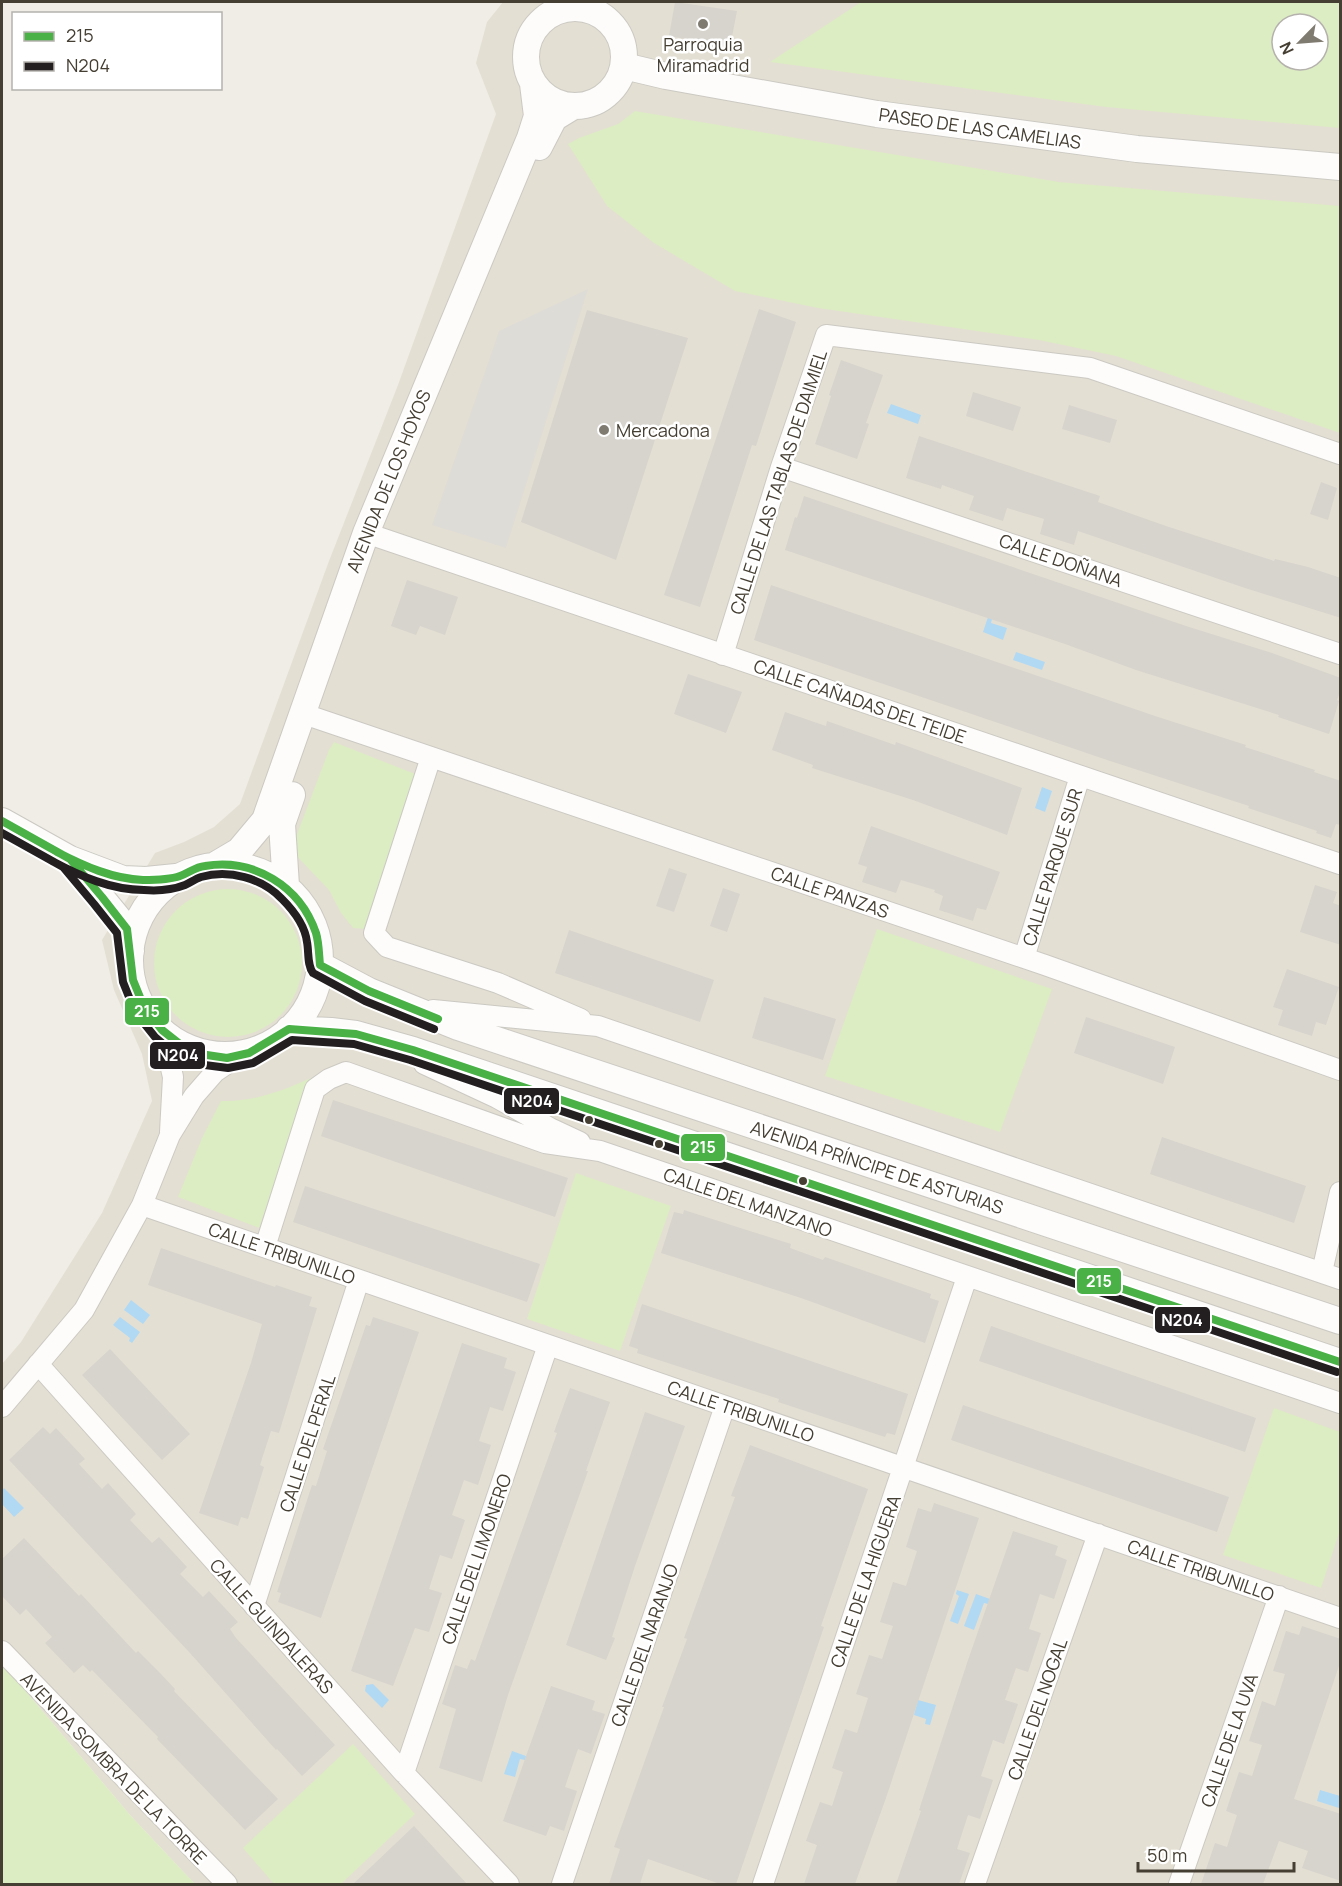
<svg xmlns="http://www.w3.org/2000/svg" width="1342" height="1886" viewBox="0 0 1342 1886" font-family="Manrope,sans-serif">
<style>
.residential{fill:#e4dfd3;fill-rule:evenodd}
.green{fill:#dcecc3;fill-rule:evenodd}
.parking{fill:#dedcd6}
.water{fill:#b1d9f3}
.building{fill:#d7d4cd}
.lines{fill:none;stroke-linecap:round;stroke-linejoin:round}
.minor-casing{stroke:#cbc9c2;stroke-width:22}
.tertiary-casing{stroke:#cbc9c2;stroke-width:28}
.minor{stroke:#fdfcfb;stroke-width:20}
.tertiary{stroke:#fdfcfb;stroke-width:26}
.bus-1-casing{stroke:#fff;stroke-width:12}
.bus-2-casing{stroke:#fff;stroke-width:12}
.bus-1{stroke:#4ab146;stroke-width:8}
.bus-2{stroke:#231f20;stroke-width:8}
.poi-dot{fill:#807b71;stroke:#fff;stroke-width:2}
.bus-dot{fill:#453e32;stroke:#fff;stroke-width:2}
.labels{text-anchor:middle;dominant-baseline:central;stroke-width:5;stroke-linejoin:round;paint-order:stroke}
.poi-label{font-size:18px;fill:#453e32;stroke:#fff}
.street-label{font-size:18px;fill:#453e32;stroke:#fff}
.line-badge{stroke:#fff;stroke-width:2}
.badge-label{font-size:16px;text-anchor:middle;font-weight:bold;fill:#fff}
</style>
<rect width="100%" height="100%" fill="#efede6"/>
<path class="residential" d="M503,2H1340V1884H195L130,1815L2,1663V1364L21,1342L102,1213L152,1101L142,1054L114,990L102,940L155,853L184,842L214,827L240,804L329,561L398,385L496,114L476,63L487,22ZM1282,24H1318V60H1282Z"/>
<path class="green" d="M861,2H1340V128L1106,107L770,62ZM1282,24H1318V60H1282Z
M635,111L1059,182L1340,206V433L1116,356L1039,340L818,308L735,291L654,243L607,206L568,144L579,138L618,124Z
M334,742L415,774L366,929L353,928L341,913L329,890L291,850L329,750Z
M154 963a74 74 0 1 1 148 0a74 74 0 1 1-148 0Z
M877,929L1052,989L1000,1132L825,1076Z
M311,1078L259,1228L178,1197L202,1138L221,1101C253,1102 282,1091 311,1078Z
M576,1173L671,1206L620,1351L527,1319Z
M1274,1408L1340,1432V1530L1321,1588L1223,1555Z
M2,1663L130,1815L195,1884H2Z
M353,1744L415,1814L341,1884H274L243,1848Z"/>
<path class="parking" d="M588,289L506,548L432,525L499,331Z"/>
<path class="water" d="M891,404L921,415L918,424L887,413Z
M988,617L992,619L991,623L1007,628L1003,640L983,632Z
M1016,652L1045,662L1042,670L1013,660Z
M1042,787L1052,791L1045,812L1035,808Z
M131,1300L150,1315L143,1324L124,1310Z
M120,1317L140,1332L132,1343L129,1341L130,1338L113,1325Z
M4,1488L24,1508L14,1517L2,1504V1491Z
M957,1590L969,1594L958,1624L950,1621L959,1596L956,1594Z
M976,1594L990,1599L988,1604L984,1603L974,1630L964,1626Z
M373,1684L389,1700L382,1708L365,1691L366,1685Z
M918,1700L936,1705L930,1725L925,1724L926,1719L914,1715Z
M512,1751L526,1756L525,1760L520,1759L515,1777L504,1774Z
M1320,1790L1340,1796L1339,1808L1317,1801Z"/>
<path class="building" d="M675,2L737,11L730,47L669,36Z
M759,309L796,322L756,446L752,445L700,607L664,595Z
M587,310L688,338L616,560L521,522Z
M841,360L883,375L866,423L869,424L857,459L815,444L831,396L829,395Z
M973,392L1021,407L1013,431L966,416Z
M1069,405L1117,420L1110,443L1062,429Z
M919,436L1100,496L1098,502L1166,526L1274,561L1275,559L1308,567L1341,578V618L1245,588L1078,531L1074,545L1040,534L1044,519L1007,508L1003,521L969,510L974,496L942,485L941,489L906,478Z
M1321,482L1337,488L1328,520L1310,514Z
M804,496L1186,626L1272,653L1341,678V689L1337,700L1339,701L1329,734L1278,717L1279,715L1136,670L1065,644L785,550L795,517L797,518Z
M407,580L458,597L445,635L420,626L416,635L391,626Z
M771,585L1158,717L1246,745L1245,747L1315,770L1314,772L1341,781V825L1336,824L1331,838L1316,833L1317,831L1248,808L1249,806L1107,760L754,640Z
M688,674L742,692L726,733L674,714Z
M785,712L826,726L827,721L895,745L896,742L1022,788L1007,835L913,800L812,768L813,765L772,750Z
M871,826L1000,872L986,910L977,908L973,921L939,910L943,896L934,892L935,890L901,880L896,893L862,882L867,867L858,864Z
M669,868L687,874L674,912L656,906Z
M1315,885L1337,892L1333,903L1341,906V945L1300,932Z
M723,888L740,894L727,932L710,926Z
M569,930L714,980L700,1022L555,973Z
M1287,969L1339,987L1326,1025L1316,1022L1312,1036L1278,1025L1283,1010L1273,1007Z
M764,997L836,1019L823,1060L752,1038Z
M1086,1017L1175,1047L1163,1084L1074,1053Z
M333,1100L568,1178L555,1217L321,1136Z
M1162,1137L1306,1186L1294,1223L1150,1174Z
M305,1186L540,1264L527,1302L293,1222Z
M684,1210L791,1244L790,1248L823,1260L825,1257L931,1294L930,1298L939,1301L925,1343L801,1298L661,1253L674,1212L683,1214Z
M161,1248L275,1287L276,1285L312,1297L309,1306L317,1308L279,1433L271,1431L260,1465L264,1467L248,1519L241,1517L238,1526L199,1513L251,1363L262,1324L148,1285Z
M642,1304L908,1394L895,1435L887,1433L885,1437L845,1424L778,1402L779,1399L637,1353L638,1349L629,1346Z
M373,1317L419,1332L321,1618L278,1602L281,1593L277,1592L312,1485L316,1486L327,1451L323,1449L366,1325L370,1326Z
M991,1326L1256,1418L1245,1452L979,1361Z
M462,1343L507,1358L504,1368L516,1372L503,1411L490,1407L479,1441L491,1445L478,1485L464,1480L452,1515L465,1520L452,1559L440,1555L429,1589L442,1593L429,1632L415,1628L393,1686L351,1671Z
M110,1349L190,1434L162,1460L82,1375Z
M570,1388L610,1402L586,1471H588L508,1695L482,1782L439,1768L456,1709L442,1704L455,1665L467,1669L471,1659L475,1661L557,1433L554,1432Z
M963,1405L1229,1497L1217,1532L951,1440Z
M645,1412L685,1426L635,1566L612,1637L615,1638L606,1660L566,1645Z
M43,1427L50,1434L56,1428L85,1459L79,1464L102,1489L108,1483L136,1514L130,1520L152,1543L159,1537L187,1567L180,1574L203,1597L209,1591L238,1622L230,1629L236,1638L335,1745L302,1776L277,1749L276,1750L190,1653L9,1460Z
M750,1445L868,1489L821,1626L824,1627L736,1884H720L648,1859L640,1884H609L620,1849L614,1847L664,1707H662L687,1639L684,1638L735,1497L731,1496Z
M934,1503L979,1518L886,1798L855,1884H804L817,1845L806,1841L820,1802L832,1806L843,1772L832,1768L845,1729L857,1733L868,1698L856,1694L869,1655L882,1659L893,1626L880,1622L893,1582L906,1586L917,1551L906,1547L918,1508L931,1512Z
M1013,1531L1058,1546L1055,1555L1067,1560L1054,1599L1040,1594L1029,1629L1041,1633L1028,1672L1016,1668L1005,1700L1018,1704L1004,1744L993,1740L981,1776L993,1780L980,1819L968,1815L957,1849L970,1853L959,1884H896L921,1811L919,1810L967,1663Z
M24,1538L79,1596L81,1594L136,1653L138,1651L161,1674L175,1689L174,1691L278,1799L245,1830L157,1739L158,1737L92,1670L90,1672L83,1665L74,1673L45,1643L52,1637L26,1609L20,1615L2,1596V1559Z
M1302,1626L1341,1639V1660L1294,1799L1341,1814V1881L1302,1868L1308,1851L1279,1841L1263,1884H1201L1215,1843L1227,1847L1237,1815L1226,1811L1239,1772L1252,1776L1262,1745L1249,1741L1262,1701L1275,1706L1285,1674L1273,1671L1286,1631L1299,1635Z
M551,1686L595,1701L592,1710L605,1714L591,1754L578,1749L565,1787L577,1791L564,1831L550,1826L546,1836L503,1821Z
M414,1826L467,1884H353Z"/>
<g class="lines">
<g class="minor-casing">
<path id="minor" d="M781,467L1340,654
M366,533L1340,864
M723,655L781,467L826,335L1090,368L1340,454
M301,713L1045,965L1340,1070
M431,757L374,933L387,947L498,983L581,1019
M1024,958L1080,776
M433,1010L598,1026L1340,1279
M162,1030L173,1077L170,1132
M424,1064L497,1098L550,1128L580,1142
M142,1205L1340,1618
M265,1247L315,1089L329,1079L346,1072L545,1143L600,1151L1340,1403
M1322,1272L1340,1192
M38,1364L404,1773L509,1884
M2,1407L84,1310L142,1205L170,1135L194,1096L215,1072L240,1055
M254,1606L359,1280
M2,1651L227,1884
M404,1773L548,1345
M562,1884L725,1406
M763,1884L967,1277
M975,1884L1098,1534
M1179,1884L1279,1596"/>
</g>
<g class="tertiary-casing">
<path id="tertiary" d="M526 57a49 49 0 1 1 98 0a49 49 0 1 1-98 0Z
M624,66L666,76L877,114L1137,149L1340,167
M539,147L554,118L572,107
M2,821L70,859L123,879L146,880L176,877
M72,862L127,929L131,951
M217,864L239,851L265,820L366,533L530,138L537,116L533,84
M130 960a95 95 0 1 1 190 0a95 95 0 1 1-190 0Z
M286,886L282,824L292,795
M320,965L369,991L458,1027L1340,1321
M289,1029L331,1031L356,1034L413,1050L1340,1362"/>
</g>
<use href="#minor" class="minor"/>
<use href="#tertiary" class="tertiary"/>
<g class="bus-1-casing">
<path id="bus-1" d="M2,821L70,859L102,897L127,929L133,980L144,1007L162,1030L181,1045L200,1054L227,1058L249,1053L289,1029L356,1034L413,1050L1340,1362
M57,852C84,866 113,879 143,880C155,880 169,880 180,876C189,873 195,867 205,866C254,858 300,886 316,933C319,943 319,955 320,965L369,991L438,1019"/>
</g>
<g class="bus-2-casing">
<path id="bus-2" d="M2,833L63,867L94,904L117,933L123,982L135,1012L155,1037L175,1054L197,1064L228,1068L253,1063L292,1040L354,1044L410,1060L1337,1372
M52,861C80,876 111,890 144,890C156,891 172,890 185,885C190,883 195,879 201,877C229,869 262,878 282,899C293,910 305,926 307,942C309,952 307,965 313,973L365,1001L434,1029"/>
</g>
<use href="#bus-1" class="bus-1"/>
<use href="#bus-2" class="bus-2"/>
</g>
<g class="poi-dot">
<circle cx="703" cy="24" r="6"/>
<circle cx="604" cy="430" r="6"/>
</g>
<g class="bus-dot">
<circle cx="589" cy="1120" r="5"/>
<circle cx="659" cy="1144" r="5"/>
<circle cx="803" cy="1181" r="5"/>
</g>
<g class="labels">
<g class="poi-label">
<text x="703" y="44">Parroquia<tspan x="703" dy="21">Miramadrid</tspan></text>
<text x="616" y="430" text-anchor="start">Mercadona</text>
</g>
<g class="street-label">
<text transform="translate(980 128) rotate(8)">PASEO DE LAS CAMELIAS</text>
<text transform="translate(388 481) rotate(-68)">AVENIDA DE LOS HOYOS</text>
<text transform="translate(778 482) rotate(-72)">CALLE DE LAS TABLAS DE DAIMIEL</text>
<text transform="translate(1061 560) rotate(19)">CALLE DOÑANA</text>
<text transform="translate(860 701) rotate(19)">CALLE CAÑADAS DEL TEIDE</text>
<text transform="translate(1052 867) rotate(-73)">CALLE PARQUE SUR</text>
<text transform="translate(830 892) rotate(19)">CALLE PANZAS</text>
<text transform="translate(877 1167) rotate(18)">AVENIDA PRÍNCIPE DE ASTURIAS</text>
<text transform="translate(748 1202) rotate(19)">CALLE DEL MANZANO</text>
<text transform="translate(282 1253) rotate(19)">CALLE TRIBUNILLO</text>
<text transform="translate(741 1411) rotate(19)">CALLE TRIBUNILLO</text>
<text transform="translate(307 1443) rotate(-72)">CALLE DEL PERAL</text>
<text transform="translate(476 1559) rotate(-71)">CALLE DEL LIMONERO</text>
<text transform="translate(1201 1570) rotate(19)">CALLE TRIBUNILLO</text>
<text transform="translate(865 1581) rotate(-71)">CALLE DE LA HIGUERA</text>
<text transform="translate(272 1626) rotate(48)">CALLE GUINDALERAS</text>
<text transform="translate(644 1645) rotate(-71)">CALLE DEL NARANJO</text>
<text transform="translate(1037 1709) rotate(-71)">CALLE DEL NOGAL</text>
<text transform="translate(1229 1740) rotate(-71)">CALLE DE LA UVA</text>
<text transform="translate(114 1768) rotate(46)">AVENIDA SOMBRA DE LA TORRE</text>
</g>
</g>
<g class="line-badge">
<rect x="124" y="997" width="46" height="29" rx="6" fill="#4ab146"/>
<rect x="149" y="1041" width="57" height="29" rx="6" fill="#231f20"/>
<rect x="503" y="1087" width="57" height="28" rx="6" fill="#231f20"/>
<rect x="680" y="1133" width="46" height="29" rx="6" fill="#4ab146"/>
<rect x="1076" y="1267" width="46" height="28" rx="6" fill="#4ab146"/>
<rect x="1154" y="1306" width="57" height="28" rx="6" fill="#231f20"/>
</g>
<g class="badge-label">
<text x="147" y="1017">215</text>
<text x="178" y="1061">N204</text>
<text x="532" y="1107">N204</text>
<text x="703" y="1153">215</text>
<text x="1099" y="1287">215</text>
<text x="1182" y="1326">N204</text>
</g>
<rect width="1342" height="1886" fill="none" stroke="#453e32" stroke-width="6"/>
<rect x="12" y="12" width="210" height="78" fill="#ffffff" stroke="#b5b2ad" stroke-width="1.5"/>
<rect x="24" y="32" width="30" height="9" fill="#4ab146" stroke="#b5b2ad" stroke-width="1.5"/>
<text x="66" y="42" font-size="18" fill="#453e32">215</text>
<rect x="24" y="62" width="30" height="9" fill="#231f20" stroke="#b5b2ad" stroke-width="1.5"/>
<text x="66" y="72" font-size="18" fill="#453e32">N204</text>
<g transform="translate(1300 42) rotate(245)"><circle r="28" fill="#ffffff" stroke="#b5b2ad" stroke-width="1.5"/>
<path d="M0-4.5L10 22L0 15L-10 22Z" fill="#807b71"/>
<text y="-9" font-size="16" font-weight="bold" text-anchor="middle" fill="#453e32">N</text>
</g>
<path d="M1138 1862v9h156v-9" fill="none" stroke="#453e32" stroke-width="3"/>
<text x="1147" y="1862" font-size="18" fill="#453e32" stroke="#ffffff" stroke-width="4.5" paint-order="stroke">50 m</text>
</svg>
